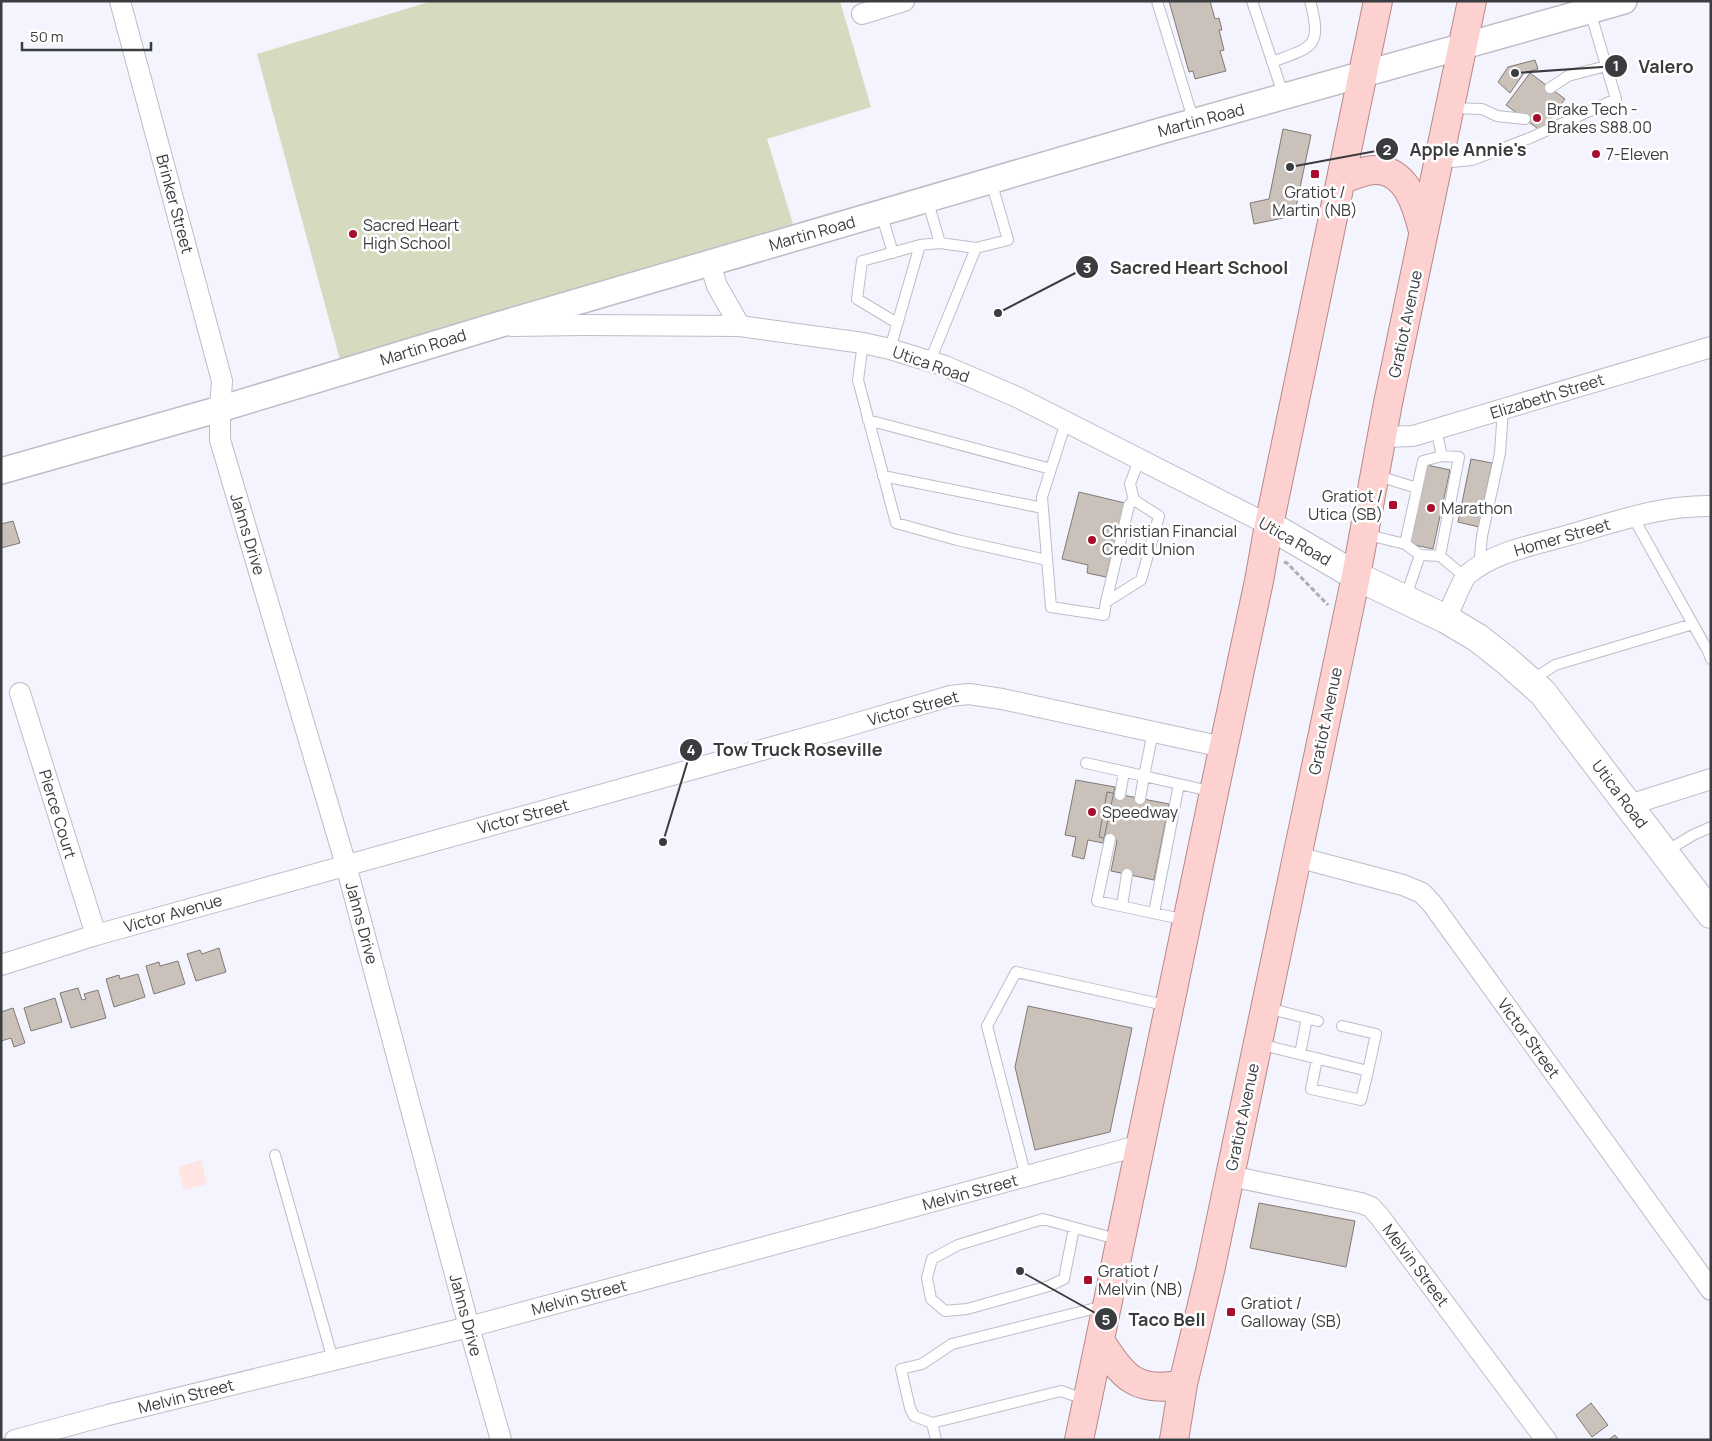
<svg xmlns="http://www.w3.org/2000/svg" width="1712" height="1441" viewBox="0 0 1712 1441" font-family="Manrope,sans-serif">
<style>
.industrial{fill:#ffe4e1}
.green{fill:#d6dbc0}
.building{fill:#cac1bb;stroke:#817973}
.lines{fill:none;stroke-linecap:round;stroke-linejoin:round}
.service-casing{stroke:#bcbdc7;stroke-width:12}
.minor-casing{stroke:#bcbdc7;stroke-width:22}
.tertiary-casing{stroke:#bcbdc7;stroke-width:28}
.secondary-casing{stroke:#bcbdc7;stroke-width:30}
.primary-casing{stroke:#b88988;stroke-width:30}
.path{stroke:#acadb4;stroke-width:3;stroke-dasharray:5 2.5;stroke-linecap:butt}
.service{stroke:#fff;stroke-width:10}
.minor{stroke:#fff;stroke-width:20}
.tertiary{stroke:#fff;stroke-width:25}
.secondary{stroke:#fff;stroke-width:28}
.primary{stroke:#fdd1d0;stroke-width:28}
.poi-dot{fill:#a70d2d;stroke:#fff;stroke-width:2}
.labels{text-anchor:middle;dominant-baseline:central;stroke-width:5;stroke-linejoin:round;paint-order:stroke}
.poi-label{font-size:16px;fill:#3b3c3f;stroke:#fff;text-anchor:start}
.street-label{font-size:16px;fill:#3b3c3f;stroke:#fff}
.leader{fill:none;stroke:#3b3c3f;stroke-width:2}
.callout-dot{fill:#3b3c3f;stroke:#fff;stroke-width:2}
.mark-label{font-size:15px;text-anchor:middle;font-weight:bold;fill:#fff}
.callout-label{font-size:18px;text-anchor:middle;font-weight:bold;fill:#3b3c3f;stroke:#fff;stroke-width:5;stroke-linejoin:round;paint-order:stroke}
</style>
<rect width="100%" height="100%" fill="#f3f4fe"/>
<path class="industrial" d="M201,1160L207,1184L184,1190L178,1167Z"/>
<path class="green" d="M432,1H840L871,107L767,139L794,227L340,360L257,54Z"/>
<path class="building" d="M1169,1H1210L1215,19L1219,18L1222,30H1219L1224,50L1220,51L1226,71L1195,79L1193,71L1189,72Z
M1535,60L1538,69L1524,73L1510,93L1498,82L1508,67Z
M1530,73L1565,99L1541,131L1506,105Z
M1283,129L1311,135L1296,207L1288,217L1254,224L1250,203L1269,199Z
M1471,459L1492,463L1479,527L1458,522Z
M1427,465L1450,470L1433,549L1410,544Z
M1079,492L1125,503L1106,577L1087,573L1088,565L1062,559Z
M13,521L20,543L1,548V524Z
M1076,780L1115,787L1103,843L1088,840L1084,859L1072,856L1076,837L1065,835Z
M1107,792L1169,804L1154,880L1111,871L1117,841L1099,837Z
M219,948L226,972L196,981L187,954L200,950L202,954Z
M178,961L185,984L154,994L146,966L159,962L160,966Z
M138,974L145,997L114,1007L106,979L119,975L120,979Z
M78,988L82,1000L86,999L84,994L98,990L106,1018L71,1028L60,993Z
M55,998L62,1022L31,1031L24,1008Z
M1028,1006L1132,1028L1110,1132L1035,1150L1015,1067Z
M13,1008L25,1043L14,1047L11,1038L1,1041V1012Z
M1259,1203L1355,1221L1346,1267L1250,1248Z
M1591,1403L1608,1425L1592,1437L1576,1415Z
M1615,1435L1619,1440H1608Z"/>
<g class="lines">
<g class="service-casing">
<path id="service" d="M1157,1L1194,122
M1252,1L1284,97
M1272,62C1312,47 1323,48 1310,1
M1550,88L1568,76L1606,66
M1451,108L1482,109L1497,116L1525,119
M1440,163L1472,160L1530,138L1616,99L1590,11
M927,199L940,243
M881,213L893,253
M976,248L1008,240L991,181
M897,323L857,299L862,261L920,245L940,243L976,248L930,361
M863,343L858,380L896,523L957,540L1047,560
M890,349L920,245
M868,420L1051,469
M1066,422L1042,497L1051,607L1104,615L1106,602L1141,580L1159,516L1134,500L1130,484L1139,460
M1436,429L1442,456L1459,457L1440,556
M1375,475L1417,488
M883,476L1043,508
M1633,517L1708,651L1711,659
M1364,534L1405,544L1420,555L1440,556L1465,577
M1405,544L1423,461L1442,456
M1479,566L1482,536L1500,453L1503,409
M1405,599L1420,555
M1106,602L1129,505L1134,500
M1532,680L1555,665L1693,624
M1086,763L1144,776L1153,732
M1120,795L1124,772
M1140,799L1144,776L1179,784
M1110,839L1097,901L1186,920
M1665,852L1693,835L1711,827
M1122,906L1127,874
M1154,913L1179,784L1214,792
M1267,1008L1318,1021
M1259,1044L1368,1071L1376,1034L1342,1026
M1300,1054L1307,1018
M1317,1059L1311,1089L1361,1100L1368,1071
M275,1155L333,1360
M1026,1177L987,1026L1016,972L1169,1006
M1074,1228L1064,1279L1049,1286L967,1309L945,1311L931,1299L927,1278L932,1259L958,1245L1043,1219L1120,1240
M1087,1400L1061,1391L932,1423L914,1416L910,1408L901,1369L922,1364L952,1344L1104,1306
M932,1423L936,1440"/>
</g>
<g class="minor-casing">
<path id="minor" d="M120,1L222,381L220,409V440L346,865L469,1327L501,1440
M862,14L904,1
M710,263L717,286L740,326
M512,326L584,325L740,326L863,343L890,349L945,366L1017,397L1269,525
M1381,437L1413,436L1711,347
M1446,619C1450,611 1462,580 1467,575C1494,551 1536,545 1569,535C1615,522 1662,505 1711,506
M20,693L96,935
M1629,805L1711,779
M1297,857L1403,885L1422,893L1433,905L1711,1290
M1,965L96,935L834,730L950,696L969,694L1002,699L1223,747
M1230,1176L1361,1203L1371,1207L1380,1217L1546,1440
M15,1440L108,1415L469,1327L1141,1145"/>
</g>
<g class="tertiary-casing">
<path id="tertiary" d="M1,471L220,409L491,327L1157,132L1624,1"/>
</g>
<g class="secondary-casing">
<path id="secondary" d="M1269,525L1356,576L1446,619L1478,638L1507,661L1543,693L1711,914"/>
</g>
<g class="primary-casing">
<path id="primary" d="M1342,180C1353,175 1364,170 1376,170C1407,170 1417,207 1423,231
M1100,1340C1122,1377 1137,1394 1183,1384
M1079,1440L1214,792L1259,581L1269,525L1378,1
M1174,1440L1183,1384L1210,1271L1297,857L1356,576L1388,403L1472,1"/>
</g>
<path class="path" d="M1284,562L1287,563L1328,605"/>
<use href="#service" class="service"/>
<use href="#minor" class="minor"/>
<use href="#tertiary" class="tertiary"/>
<use href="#secondary" class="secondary"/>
<use href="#primary" class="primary"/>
</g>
<g class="poi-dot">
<circle cx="1537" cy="118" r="5"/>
<circle cx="1596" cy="154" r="5"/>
<rect x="1310" y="169" width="10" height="10" rx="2.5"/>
<circle cx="353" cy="234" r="5"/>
<rect x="1388" y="500" width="10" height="10" rx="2.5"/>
<circle cx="1431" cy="508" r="5"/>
<circle cx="1092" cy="540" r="5"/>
<circle cx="1092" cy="812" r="5"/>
<rect x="1083" y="1275" width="10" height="10" rx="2.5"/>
<rect x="1226" y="1307" width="10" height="10" rx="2.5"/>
</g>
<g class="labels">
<g class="poi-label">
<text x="1547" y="109">Brake Tech -<tspan x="1547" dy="18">Brakes S88.00</tspan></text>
<text x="1606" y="154">7-Eleven</text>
<text x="1315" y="192" text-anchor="middle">Gratiot /<tspan x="1315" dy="18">Martin (NB)</tspan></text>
<text x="363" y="225">Sacred Heart<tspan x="363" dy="18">High School</tspan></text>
<text x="1383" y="496" text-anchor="end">Gratiot /<tspan x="1383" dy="18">Utica (SB)</tspan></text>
<text x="1441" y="508">Marathon</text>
<text x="1102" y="531">Christian Financial<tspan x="1102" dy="18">Credit Union</tspan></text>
<text x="1102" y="812">Speedway</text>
<text x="1098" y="1271">Gratiot /<tspan x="1098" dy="18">Melvin (NB)</tspan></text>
<text x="1241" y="1303">Gratiot /<tspan x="1241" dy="18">Galloway (SB)</tspan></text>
</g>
<g class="street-label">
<text transform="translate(1201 120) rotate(-15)">Martin Road</text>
<text transform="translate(175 204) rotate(75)">Brinker Street</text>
<text transform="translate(812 233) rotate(-16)">Martin Road</text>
<text transform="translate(1405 324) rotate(-78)">Gratiot Avenue</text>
<text transform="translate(423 347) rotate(-17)">Martin Road</text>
<text transform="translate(931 364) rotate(19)">Utica Road</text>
<text transform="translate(1547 396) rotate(-17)">Elizabeth Street</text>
<text transform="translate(248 534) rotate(73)">Jahns Drive</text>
<text transform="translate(1562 537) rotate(-16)">Homer Street</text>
<text transform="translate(1295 541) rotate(30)">Utica Road</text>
<text transform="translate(913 708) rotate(-15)">Victor Street</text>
<text transform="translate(1325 721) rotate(-78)">Gratiot Avenue</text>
<text transform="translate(1620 794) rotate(53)">Utica Road</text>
<text transform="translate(58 814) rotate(73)">Pierce Court</text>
<text transform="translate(523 816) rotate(-15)">Victor Street</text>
<text transform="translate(173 913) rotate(-16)">Victor Avenue</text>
<text transform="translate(362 923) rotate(75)">Jahns Drive</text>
<text transform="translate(1529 1038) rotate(54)">Victor Street</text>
<text transform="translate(1242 1117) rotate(-78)">Gratiot Avenue</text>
<text transform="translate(970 1192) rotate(-15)">Melvin Street</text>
<text transform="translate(1416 1265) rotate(53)">Melvin Street</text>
<text transform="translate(579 1297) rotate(-15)">Melvin Street</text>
<text transform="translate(466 1315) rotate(75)">Jahns Drive</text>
<text transform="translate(186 1396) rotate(-14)">Melvin Street</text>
</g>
</g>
<path class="leader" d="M1515 73L1616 66M1290 167L1387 149M998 313L1087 267M663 842L691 750M1020 1271L1106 1319"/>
<g class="callout-dot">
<circle cx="1515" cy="73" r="5"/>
<circle cx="1290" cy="167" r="5"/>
<circle cx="998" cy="313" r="5"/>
<circle cx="663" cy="842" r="5"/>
<circle cx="1020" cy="1271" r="5"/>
<circle cx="1616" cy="66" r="12"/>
<circle cx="1387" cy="149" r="12"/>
<circle cx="1087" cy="267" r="12"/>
<circle cx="691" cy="750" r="12"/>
<circle cx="1106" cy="1319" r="12"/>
</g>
<g class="mark-label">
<text x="1616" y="71">1</text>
<text x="1387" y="155">2</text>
<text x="1087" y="273">3</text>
<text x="691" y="755">4</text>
<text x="1106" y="1325">5</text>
</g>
<g class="callout-label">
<text x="1666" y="73">Valero</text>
<text x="1468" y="156">Apple Annie's</text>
<text x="1199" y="274">Sacred Heart School</text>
<text x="798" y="756">Tow Truck Roseville</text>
<text x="1167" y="1326">Taco Bell</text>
</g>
<rect width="1712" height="1441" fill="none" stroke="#3b3c3f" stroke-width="5"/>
<path d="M22 42v8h129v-8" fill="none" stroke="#3b3c3f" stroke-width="2.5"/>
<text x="30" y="42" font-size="15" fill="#3b3c3f" stroke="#ffffff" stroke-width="4" paint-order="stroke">50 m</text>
</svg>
